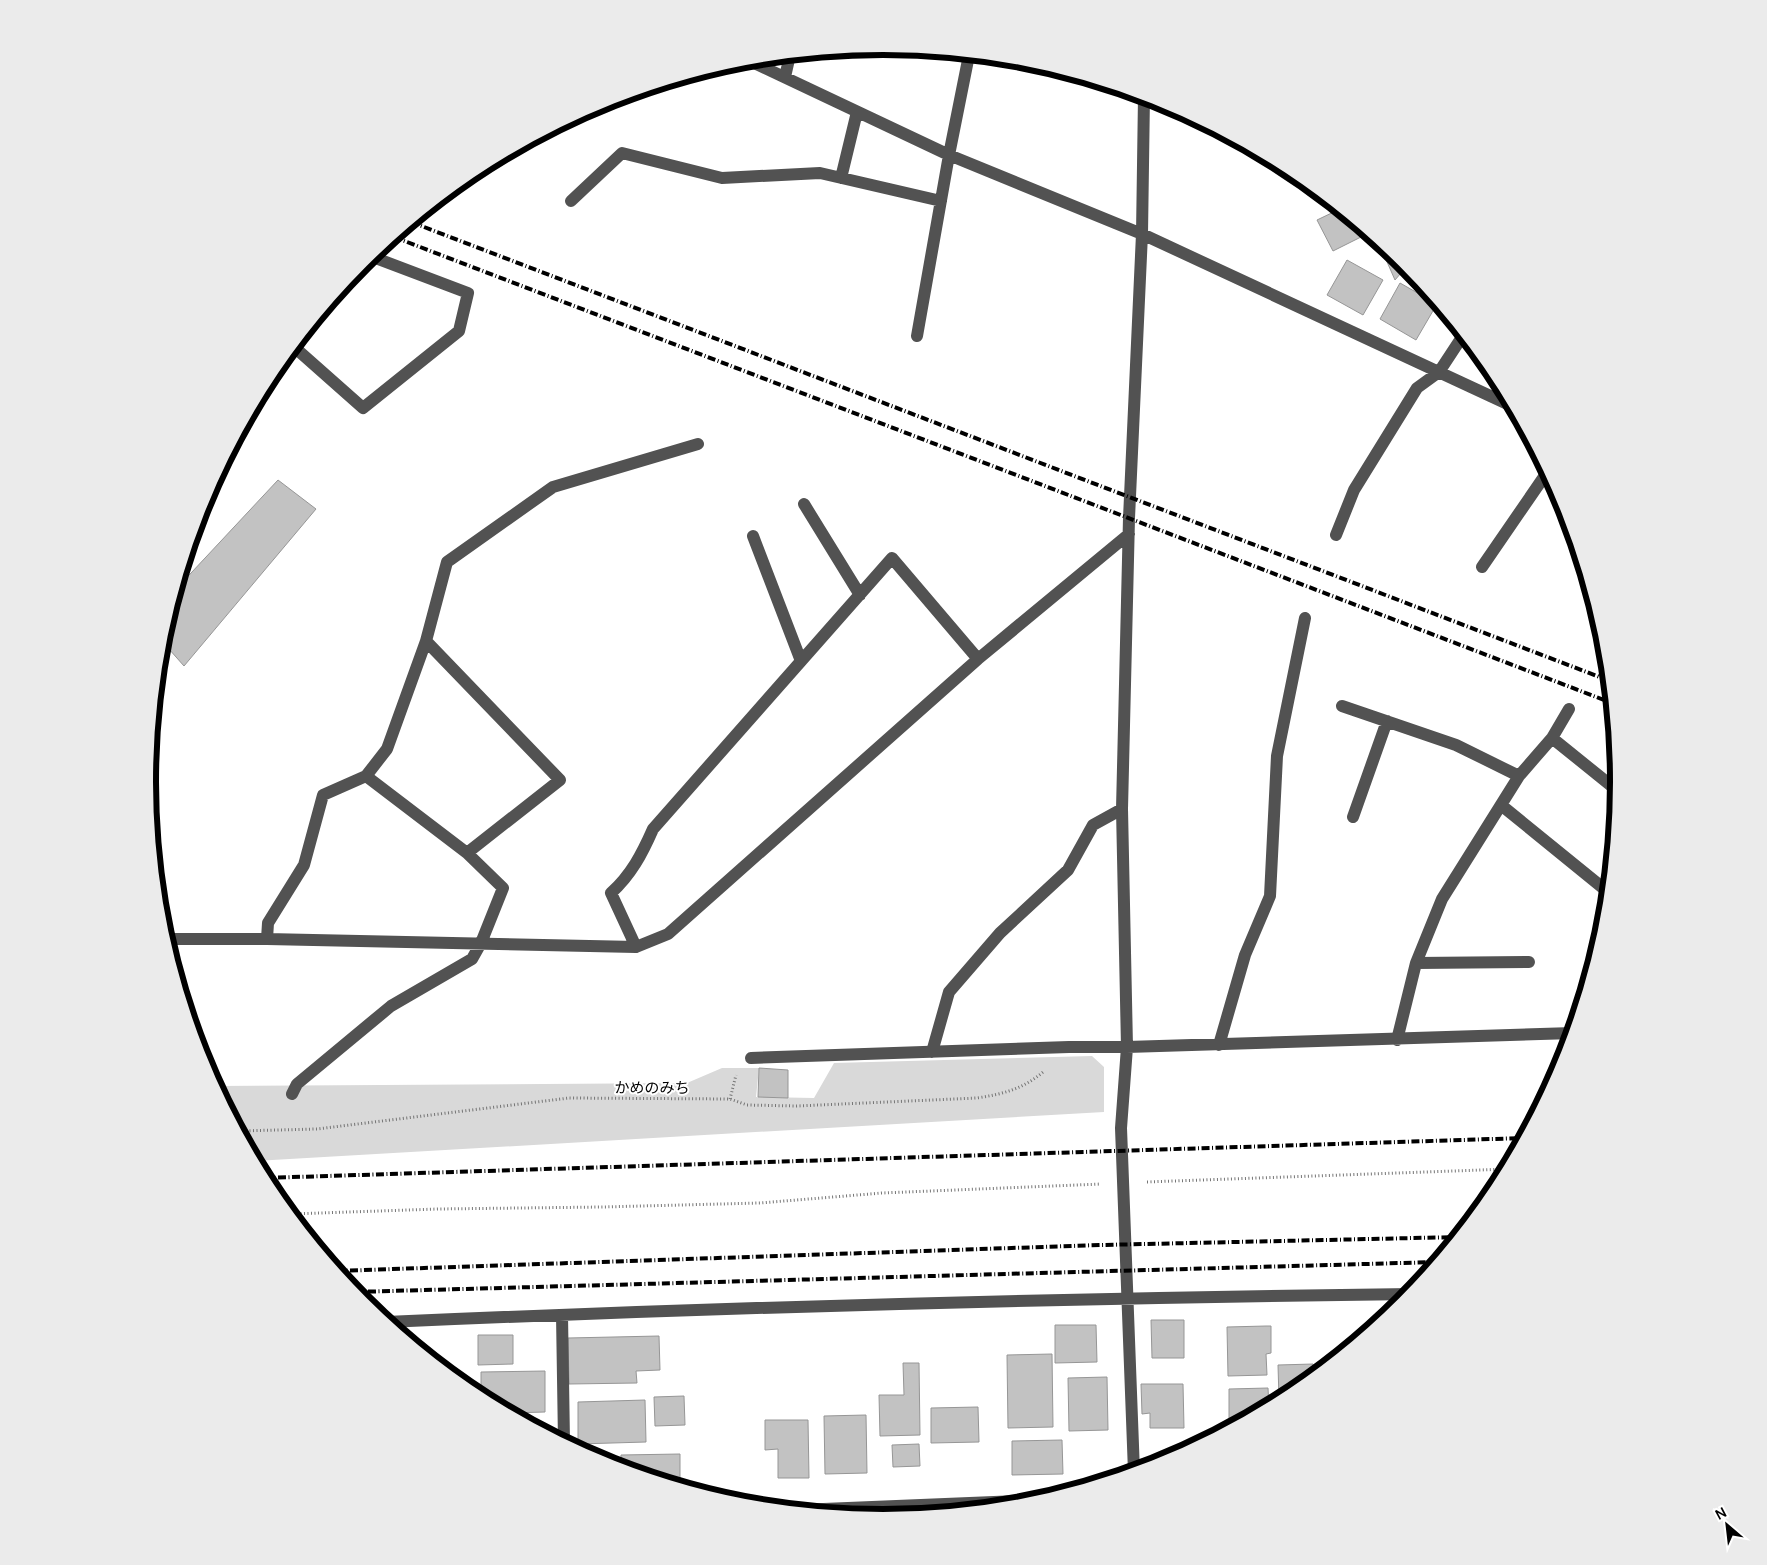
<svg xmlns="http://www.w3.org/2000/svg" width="1767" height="1565" viewBox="0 0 1767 1565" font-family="Manrope,'Noto Sans JP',sans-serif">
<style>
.green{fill:#d9d9d9}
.building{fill:#c2c2c2;stroke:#969696}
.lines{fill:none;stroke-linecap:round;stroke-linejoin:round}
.path{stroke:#747474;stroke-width:3;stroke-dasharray:1 2.5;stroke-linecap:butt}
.minor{stroke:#525252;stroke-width:12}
.rail{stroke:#000;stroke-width:4;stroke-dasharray:8 2.5 1 2.5;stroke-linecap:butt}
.labels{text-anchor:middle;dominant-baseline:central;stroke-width:4;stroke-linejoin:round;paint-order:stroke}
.street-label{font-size:15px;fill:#000;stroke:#fff}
.rim{fill:none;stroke:#000;stroke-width:6}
</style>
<rect width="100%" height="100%" fill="#fff"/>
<path class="green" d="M1092,1056L1104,1067V1112L255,1161L215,1086L687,1083L722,1068H759L756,1097L814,1098L834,1063Z"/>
<path class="building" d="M1340,209L1369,233L1333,251L1317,220Z
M1391,251L1407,266L1395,280L1384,255Z
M1347,260L1383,280L1363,315L1327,295Z
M1410,269L1425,288L1406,277Z
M1400,283L1437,304L1416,340L1380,319Z
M278,480L316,509L184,666L161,640L177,588Z
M759,1068L788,1070V1098L758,1097Z
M1151,1320H1184V1358H1152Z
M1055,1325H1096L1097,1362L1055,1363Z
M1266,1326H1271V1353L1266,1354L1267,1375L1228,1376L1227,1327Z
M478,1335H513V1364L478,1365Z
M659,1336L660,1370L636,1371L637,1383L569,1384L568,1338Z
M1052,1354L1053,1427L1008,1428L1007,1355Z
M903,1363H919L920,1435L880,1436L879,1395H904Z
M1313,1364V1378L1292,1395L1284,1399H1279L1278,1365Z
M545,1371V1412L509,1413L481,1398V1372Z
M1107,1377L1108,1430L1069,1431L1068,1378Z
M1141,1384H1183L1184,1428H1150V1413L1142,1414Z
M1268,1388L1269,1407L1234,1426H1229V1389Z
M684,1396L685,1425L655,1426L654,1397Z
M645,1400L646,1442L578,1444V1402Z
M978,1407L979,1442L931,1443V1408Z
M866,1415L867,1473L825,1474L824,1416Z
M765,1420H808L809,1478H778V1449L765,1450Z
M1062,1440L1063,1474L1012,1475V1441Z
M919,1444L920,1466L893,1467L892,1445Z
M582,1452H606V1464L601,1463Z
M680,1454V1487L621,1469V1455Z"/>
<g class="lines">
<path class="path" d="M1479,354L1484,368
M730,1099L736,1075
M239,1131L317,1129L569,1098L730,1099L747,1105L797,1106L977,1098C1003,1094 1023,1089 1043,1072
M1147,1182L1508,1169
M290,1214L438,1209L602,1207L760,1203L882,1193L1101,1184"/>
<path class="minor" d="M748,60L949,155L1142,234L1514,407
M785,77L790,55
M841,178L857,112
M571,201L622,153L722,178L820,173L941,201
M917,336L949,155L969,55
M293,346L363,408L459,331L468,293L370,256
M804,504L860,595
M1336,535L1354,490L1417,388L1439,372L1464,334
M753,536L801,661
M1482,567L1548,471
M1342,706L1456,745L1519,776
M1552,738L1619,792
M366,776L467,853
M1501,805L1608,892
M1353,817L1387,721
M165,939H267L636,947L668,934L978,659L1129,534
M267,939L268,923L304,865L323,795L366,776L387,749L426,641L447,562L553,487L698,444
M636,947L611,893C631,875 642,854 653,829L892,558L978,659
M1416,963L1529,962
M1397,1040L1416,963L1442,899L1519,776L1552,738L1569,709
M1219,1045L1245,955L1270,896L1277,756L1305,618
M932,1052L949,992L1000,933L1068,870L1093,825L1122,809
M751,1058L1069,1047H1127L1573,1033
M292,1094L297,1084L391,1006L472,959L481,943L503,888L467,853L560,780L426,641
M562,1315L564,1442
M386,1322C728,1307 1070,1298 1412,1294
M1134,1472L1121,1128L1127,1047L1122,809L1129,518L1142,234L1144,96
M799,1510L1042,1500"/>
<path class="rail" d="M411,222L1610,681
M394,237L1612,703
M264,1178L1524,1138
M336,1271L1100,1245L1459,1237
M354,1292L1438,1262"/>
</g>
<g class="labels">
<g class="street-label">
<text x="652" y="1087">かめのみち</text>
</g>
</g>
<path d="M0 0H1767V1565H0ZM156 782a727 727 0 1 1 1454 0a727 727 0 1 1-1454 0Z" fill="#ebebeb" fill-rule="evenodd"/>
<path class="rim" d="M156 782a727 727 0 1 1 1454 0a727 727 0 1 1-1454 0Z"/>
<g transform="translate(1727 1525) rotate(332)" stroke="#ffffff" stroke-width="4" paint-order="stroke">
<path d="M0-4L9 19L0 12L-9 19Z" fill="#000000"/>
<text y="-8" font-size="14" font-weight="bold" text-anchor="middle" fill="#000000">N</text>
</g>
</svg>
